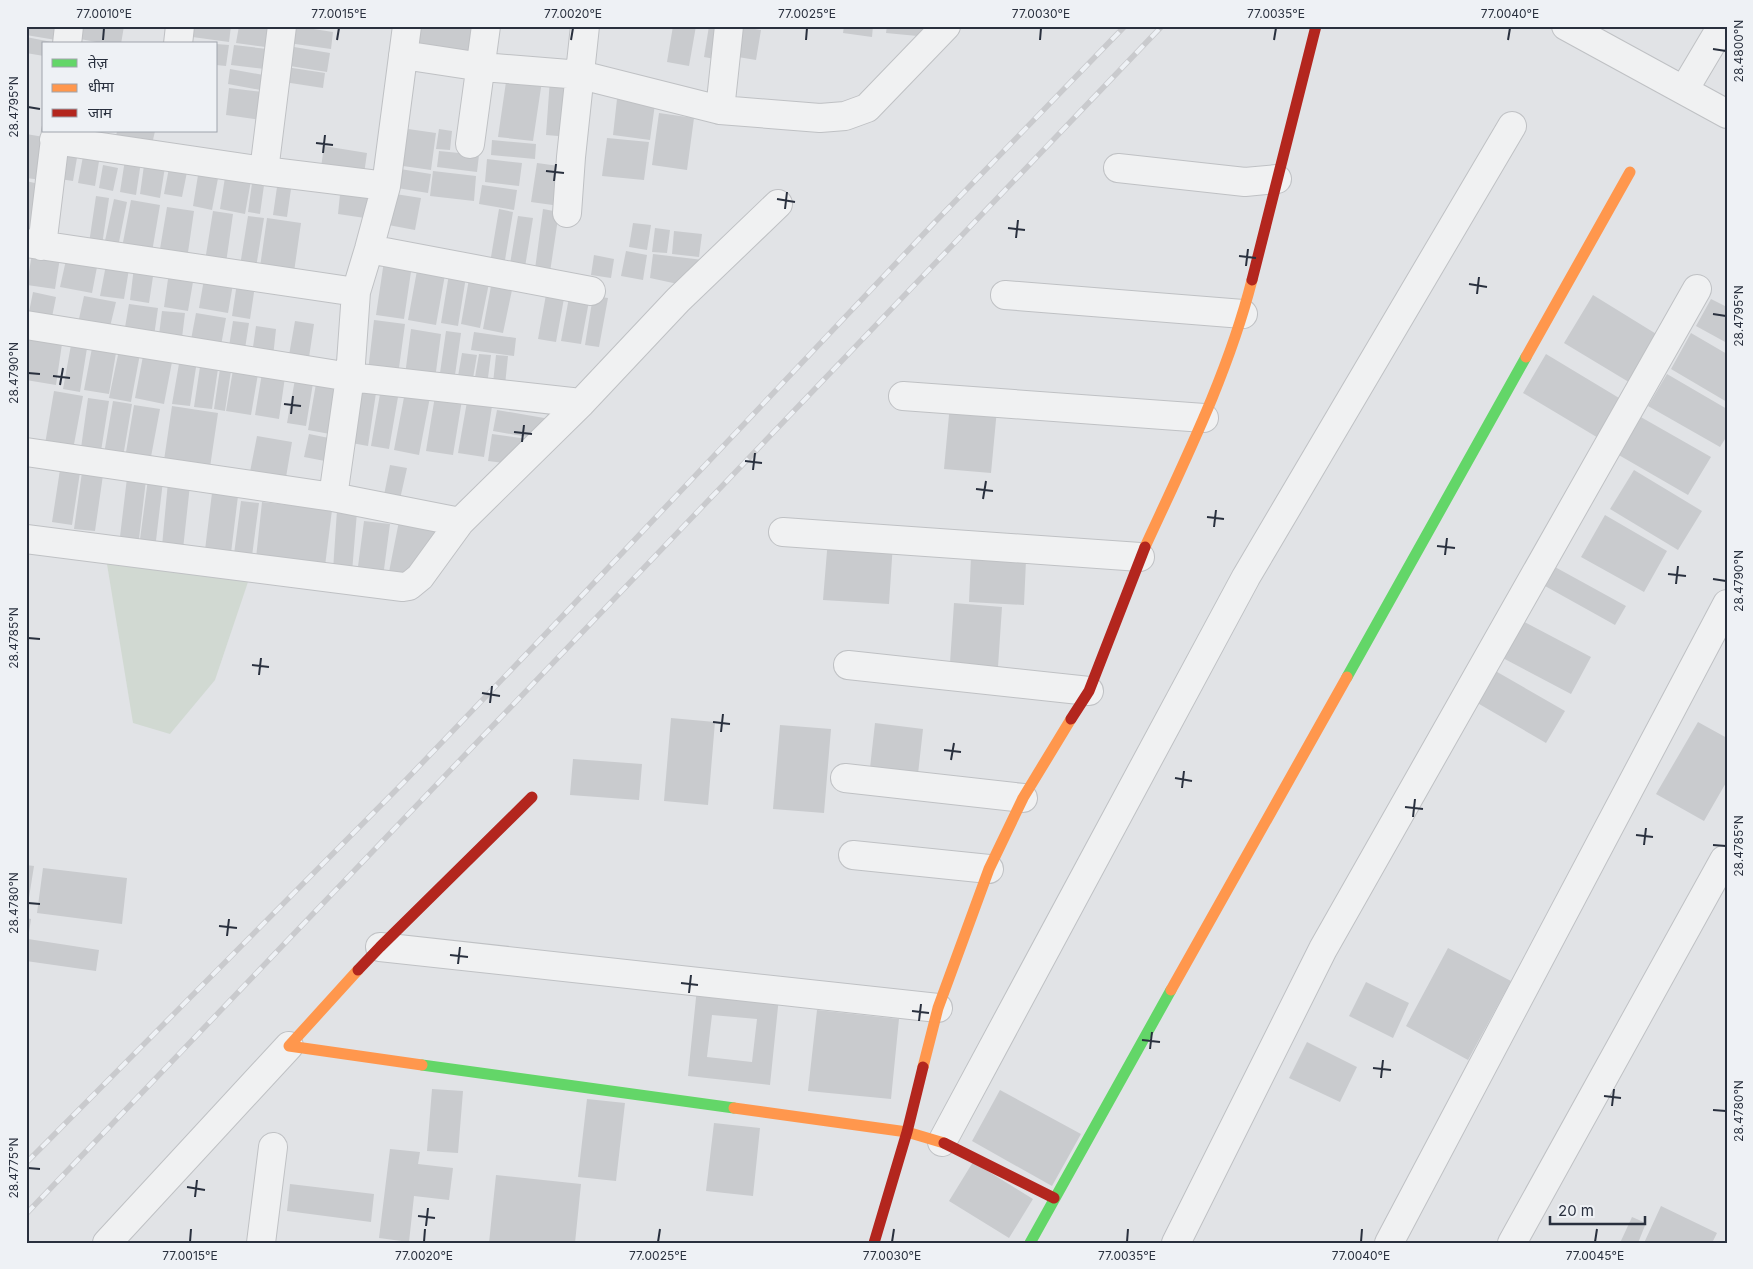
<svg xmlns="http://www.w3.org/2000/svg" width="1753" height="1269" viewBox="0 0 1753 1269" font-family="Inter,'Noto Sans Devanagari',sans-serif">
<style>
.green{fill:#d1d9d2}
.building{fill:#c9cbce;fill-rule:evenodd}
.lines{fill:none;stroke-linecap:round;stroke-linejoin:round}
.street-casing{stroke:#bfc1c4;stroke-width:30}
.street{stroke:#f0f1f2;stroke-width:28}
.fast{stroke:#63d668;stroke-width:11}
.slow{stroke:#ff974d;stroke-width:11}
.jam{stroke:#b3261e;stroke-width:11}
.rail-casing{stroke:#c9cacd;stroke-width:5.5}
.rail{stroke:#eef1f5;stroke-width:4;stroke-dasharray:11;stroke-linecap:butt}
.ticks{fill:none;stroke:#29303e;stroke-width:2}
.neatline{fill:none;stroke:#29303e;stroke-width:2}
.ticks-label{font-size:12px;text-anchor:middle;fill:#29303e}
</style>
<rect width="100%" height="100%" fill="#e1e3e6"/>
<path class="green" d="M106,558L249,579L215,680L170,734L133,723Z"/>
<path class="building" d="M26,26H65L62,41L26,35Z
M82,26H124L121,44H107L80,39Z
M186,26H231L229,42L185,36Z
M239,26H276L273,48L236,43Z
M294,26L333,32L331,49L288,43Z
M419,26H452L477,30L473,60L416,52Z
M673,26H696L689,66L667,62Z
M709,26H725L720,60L704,57Z
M737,26L761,30L756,60L732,56Z
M844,26H873L872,37L843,33Z
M887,26H938L928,37L886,33Z
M26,37L57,43V44H44V56L26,53Z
M216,44L229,45L226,66L216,65Z
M234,45L276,50L274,70L231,65Z
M288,46L330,53L327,72L284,65Z
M286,67L325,73L323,88L284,82Z
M230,69L274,77L271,92L228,84Z
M507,75L542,81L533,141L498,137Z
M550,79L575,81L570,137L546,135Z
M229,88L272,93L268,121L226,115Z
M617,99L655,104L650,140L613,135Z
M659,113L694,118L687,170L652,165Z
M401,128L436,133L431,170L396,165Z
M439,129L452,131L450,150L436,149Z
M117,131H155L151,149L115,142Z
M26,134L50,138L42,180L26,178Z
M607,138L649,142L644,180L602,176Z
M492,140L536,144L535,159L491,155Z
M59,143L79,146L73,181L53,178Z
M324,146L367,153L363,181L320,175Z
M84,151L100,155L95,186L78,183Z
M439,151L479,155L477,172L437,167Z
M126,153L142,155L136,195L120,192Z
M145,158L166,161L160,198L140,194Z
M487,159L522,163L519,186L485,182Z
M170,163L188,167L182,197L164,194Z
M537,163L566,167L560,206L531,202Z
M103,165L118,168L113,191L99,188Z
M394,168L431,174L428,193L391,187Z
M199,169L219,173L212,210L193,206Z
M226,171L252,175L245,214L220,209Z
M433,171L476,176L474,201L430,196Z
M253,176L265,178L260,214L248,212Z
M278,180L292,182L287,217L273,215Z
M26,181L48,186L38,235L26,233Z
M341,185L369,188L365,218L338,214Z
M482,185L517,190L514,210L479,204Z
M389,193L421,198L415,230L383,224Z
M96,196L109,198L101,252L88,250Z
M114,199L127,202L117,252L103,250Z
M131,200L160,205L151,258L121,253Z
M167,207L194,211L186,266L158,261Z
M499,209L513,212L504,266L490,263Z
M543,209L559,212L550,272L535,269Z
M213,211L233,214L225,270L204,267Z
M248,216L264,218L255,274L239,272Z
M518,216L533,218L525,267L510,264Z
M267,218L301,223L293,279L259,274Z
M633,223L651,225L647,250L629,247Z
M655,228L670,230L667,253L652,252Z
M674,231L702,234L699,257L672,254Z
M626,251L647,255L643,280L621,276Z
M32,253L60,258L55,289L27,285Z
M653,254L703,260L687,286L650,278Z
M594,255L614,259L611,278L591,275Z
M66,260L97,267L92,293L60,287Z
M384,261L412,265L404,319L376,315Z
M106,265L129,269L124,299L100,296Z
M418,265L446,269L436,325L408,320Z
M134,267L154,270L149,303L130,300Z
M169,272L194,276L188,311L164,307Z
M449,274L466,277L458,326L441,323Z
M204,279L233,284L228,313L199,308Z
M469,279L489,283L480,328L461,324Z
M237,283L255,286L250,319L232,316Z
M491,286L512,290L503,333L483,329Z
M547,289L565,293L556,342L538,339Z
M33,292L56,297L50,327L27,322Z
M570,292L590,296L581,344L561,341Z
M1593,295L1666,340L1637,387L1564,343Z
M84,296L116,302L108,335L77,328Z
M593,296L608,298L599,347L585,345Z
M1711,299L1727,307V343L1696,326Z
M129,304L158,308L153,343L123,339Z
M162,311L185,313L181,346L158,343Z
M196,313L226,318L220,351L190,345Z
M374,320L405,324L398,375L368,371Z
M233,321L249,323L244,355L228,353Z
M295,321L314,324L308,364L288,361Z
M256,326L276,329L273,357L252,354Z
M411,329L441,334L435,379L405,375Z
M446,331L461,333L454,382L439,380Z
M29,332L63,337L56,385L26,380V356Z
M474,332L516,338L514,356L471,350Z
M1691,333L1727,354V402L1671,369Z
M71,345L87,348L80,392L63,389Z
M92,348L116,353L109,394L84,390Z
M119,350L140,354L131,402L109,398Z
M462,353L477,355L472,384L457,382Z
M479,354L491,355L487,385L474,383Z
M1546,354L1629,404L1605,442L1523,393Z
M496,355L508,356L505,385L493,383Z
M143,356L172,362L164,404L135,398Z
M180,358L197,361L190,406L172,404Z
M201,360L219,362L212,409L194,407Z
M221,362L232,364L225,411L214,409Z
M234,364L259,368L251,415L226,411Z
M263,367L286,370L279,419L255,415Z
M296,374L314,377L306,426L287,423Z
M1667,374L1727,409V436L1720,447L1648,406Z
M317,378L339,382L330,434L308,430Z
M354,390L376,393L368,446L346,442Z
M54,391L83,396L72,455L44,450Z
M405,392L430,397L419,455L394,450Z
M380,394L398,397L389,449L371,446Z
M435,396L462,400L453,455L426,451Z
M468,396L493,400L484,457L458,453Z
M88,398L109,401L101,451L81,448Z
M113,401L132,404L123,457L104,454Z
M950,404L997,409L991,473L944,469Z
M134,405L160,409L150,462L125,458Z
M172,406L218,413L209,474L163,467Z
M497,410L550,419L528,437L493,431Z
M1639,416L1711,457L1688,495L1617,454Z
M309,434L334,439L330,462L304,457Z
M492,434L535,440L512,464L488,461Z
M257,436L292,442L285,483L249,477Z
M61,463L81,466L72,525L52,522Z
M390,465L407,468L398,508L382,505Z
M1634,470L1702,511L1678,550L1610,509Z
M82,472L103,475L95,531L74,529Z
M127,478L146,480L138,547L119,545Z
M148,479L163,481L155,549L139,547Z
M168,482L190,485L183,549L162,546Z
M212,493L238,496L231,553L205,550Z
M241,501L259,503L252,556L234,554Z
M262,502L332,510L325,566L256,558Z
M337,510L357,512L352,572L333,570Z
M1605,515L1667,551L1644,592L1581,557Z
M364,521L390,524L383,577L357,574Z
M399,521L450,530L414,580L388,577Z
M828,539L893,543L889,604L823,600Z
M971,557L1026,560L1024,605L969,602Z
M1555,567L1626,606L1615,625L1545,586Z
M954,603L1002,607L998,667L950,663Z
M1519,619L1591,657L1571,694L1499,656Z
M1492,669L1565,711L1546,743L1474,701Z
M671,718L715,722L708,805L664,801Z
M1698,722L1727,738V781L1704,821L1656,794Z
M875,723L923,729L917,783L869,777Z
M780,725L831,729L824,813L773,809Z
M573,759L642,764L639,800L570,795Z
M26,865L34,866L27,910H26Z
M43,868L127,878L122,924L37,913Z
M26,918L31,919L28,939L99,950L96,971L26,961Z
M1448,948L1511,981L1468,1060L1406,1026Z
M1366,982L1409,1003L1393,1038L1349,1016Z
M697,988L779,997L770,1085L688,1076ZM712,1015L757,1019L752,1062L707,1057Z
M817,1010L899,1019L891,1099L808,1091Z
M1307,1042L1357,1067L1340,1102L1289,1078Z
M432,1089L463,1091L458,1153L427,1151Z
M1000,1090L1081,1134L1052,1186L972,1141Z
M587,1099L625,1103L616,1181L578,1177Z
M714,1123L760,1128L753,1196L706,1191Z
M390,1149L420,1152L418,1164L453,1168L449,1200L414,1196L409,1242L379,1238Z
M973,1162L1033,1199L1009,1238L949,1201Z
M496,1175L581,1184L575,1243H489Z
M290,1184L374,1194L371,1222L287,1211Z
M1661,1206L1717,1233L1712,1243H1644Z
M1632,1217L1646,1223L1638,1243H1620Z"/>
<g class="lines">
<g class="street-casing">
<path id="street" d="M1566,26L1727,114
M67,44L69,26
M178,44L180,26
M403,55L482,67L581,75L720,110L820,118L845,116L867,108L946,26
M1684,90L1722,26
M720,110L729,26
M54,140L264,171L386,186
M470,144L486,26
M1118,168L1245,182L1277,179
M264,171L282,26
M567,213L571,157L585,26
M26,243L356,292
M42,246L56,131
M369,249L591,291
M1005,295L1243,314
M26,325L350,377L581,403
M903,396L1204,418
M26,452L333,497L460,522
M333,497L350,377L356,292L369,249L386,186L407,26
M783,532L1140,557
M26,539L403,587L409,586L420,577L460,522L581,403L678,300L778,204
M848,665L1089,691
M845,778L1023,798
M853,855L989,869
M380,947L938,1008
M942,1142L1246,577L1512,126
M107,1243L289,1046
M261,1243L273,1147
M1176,1243L1323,949L1697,289
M1389,1243L1727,604
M1512,1243L1724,860"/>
</g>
<use href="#street" class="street"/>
<path class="fast" d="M1347,677L1526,357
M422,1065L734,1108
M1030,1243L1171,990"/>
<path class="slow" d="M1526,357L1630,172
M1145,547C1185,460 1228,374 1252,280
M358,970L289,1046L422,1065
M1171,990L1347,677
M923,1067L938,1008L989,869L1023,798L1071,719
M734,1108L907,1132L944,1143"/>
<path class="jam" d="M1252,280L1316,26
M1071,719L1089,691L1145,547
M358,970L380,947L532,797
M944,1143L1054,1198
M874,1243L907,1132L923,1067"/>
<g class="rail-casing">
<path id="rail" d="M26,1163L403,783L556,623L934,223L1125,26
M26,1214L1162,26"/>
</g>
<use href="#rail" class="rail"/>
</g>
<path class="ticks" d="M103,40L104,28M337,40L339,28M571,40L573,28M806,40L807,28M1040,40L1041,28M1274,40L1276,28M1508,40L1510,28M1713,49L1726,51M28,107L40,109M316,143L333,145M323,153L325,135M546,171L564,173M554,181L556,164M777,199L795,202M785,209L787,192M1008,228L1025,230M1016,238L1018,220M1239,256L1256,258M1246,266L1248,249M1469,284L1487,287M1477,294L1479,277M1713,314L1726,316M28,373L40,374M53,376L70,378M60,385L63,368M284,404L301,406M291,414L293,396M514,432L532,434M522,442L524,425M745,461L762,463M753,470L755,453M976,489L993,491M983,499L986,481M1207,517L1224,519M1214,527L1216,510M1437,546L1455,548M1445,555L1447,538M1668,574L1686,576M1713,579L1726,581M1676,584L1678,566M28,638L40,639M252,665L269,667M259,675L261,658M482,693L500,696M490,703L492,686M713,722L730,724M721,732L723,714M944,750L961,752M951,760L954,743M1175,778L1192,781M1182,788L1184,771M1405,807L1423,809M1413,817L1415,799M1636,835L1653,837M1644,845L1646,828M1713,845L1726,846M28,903L40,904M219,926L237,928M227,936L229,919M450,955L468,957M458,964L460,947M681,983L698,985M689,993L691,975M912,1011L929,1013M919,1021L921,1004M1142,1040L1160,1042M1150,1049L1152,1032M1373,1068L1391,1070M1381,1078L1383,1060M1604,1096L1621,1098M1612,1106L1614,1089M1713,1110L1726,1111M28,1168L40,1169M187,1187L205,1190M195,1197L197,1180M418,1216L435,1218M426,1226L428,1208M190,1242L191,1229M424,1242L425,1229M658,1242L660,1229M892,1242L894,1229M1127,1242L1128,1229M1361,1242L1362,1229M1595,1242L1597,1229"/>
<rect width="1753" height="1269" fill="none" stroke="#eef1f5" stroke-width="55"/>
<rect x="42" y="42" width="175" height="90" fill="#eef1f5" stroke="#9fa4ac"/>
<rect x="52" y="59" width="25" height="8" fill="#63d668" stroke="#9fa4ac"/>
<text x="88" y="68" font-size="15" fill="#29303e">तेज़</text>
<rect x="52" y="84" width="25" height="8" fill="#ff974d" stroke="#9fa4ac"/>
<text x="88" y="92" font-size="15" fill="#29303e">धीमा</text>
<rect x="52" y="109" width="25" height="8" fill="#b3261e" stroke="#9fa4ac"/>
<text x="88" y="118" font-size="15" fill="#29303e">जाम</text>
<path d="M1550 1216v8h95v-8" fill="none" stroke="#29303e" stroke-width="2.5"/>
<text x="1558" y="1216" font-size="15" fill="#29303e" stroke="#eef1f5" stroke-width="4" paint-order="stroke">20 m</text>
<rect x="28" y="28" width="1698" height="1214" class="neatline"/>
<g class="ticks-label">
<text x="104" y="18">77.0010°E</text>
<text x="339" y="18">77.0015°E</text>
<text x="573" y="18">77.0020°E</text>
<text x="807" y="18">77.0025°E</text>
<text x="1041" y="18">77.0030°E</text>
<text x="1276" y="18">77.0035°E</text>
<text x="1510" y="18">77.0040°E</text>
<text transform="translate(1739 51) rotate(-90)" y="4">28.4800°N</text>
<text transform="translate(14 107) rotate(-90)" y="4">28.4795°N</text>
<text transform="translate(1739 316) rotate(-90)" y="4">28.4795°N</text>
<text transform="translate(14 373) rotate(-90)" y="4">28.4790°N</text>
<text transform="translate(1739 581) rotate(-90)" y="4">28.4790°N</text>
<text transform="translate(14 638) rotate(-90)" y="4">28.4785°N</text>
<text transform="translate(1739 846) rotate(-90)" y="4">28.4785°N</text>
<text transform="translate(14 903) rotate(-90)" y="4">28.4780°N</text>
<text transform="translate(1739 1111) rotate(-90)" y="4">28.4780°N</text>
<text transform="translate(14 1168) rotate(-90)" y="4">28.4775°N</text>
<text x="190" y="1260">77.0015°E</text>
<text x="424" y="1260">77.0020°E</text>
<text x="658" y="1260">77.0025°E</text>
<text x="892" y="1260">77.0030°E</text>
<text x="1127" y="1260">77.0035°E</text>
<text x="1361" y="1260">77.0040°E</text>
<text x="1595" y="1260">77.0045°E</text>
</g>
</svg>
